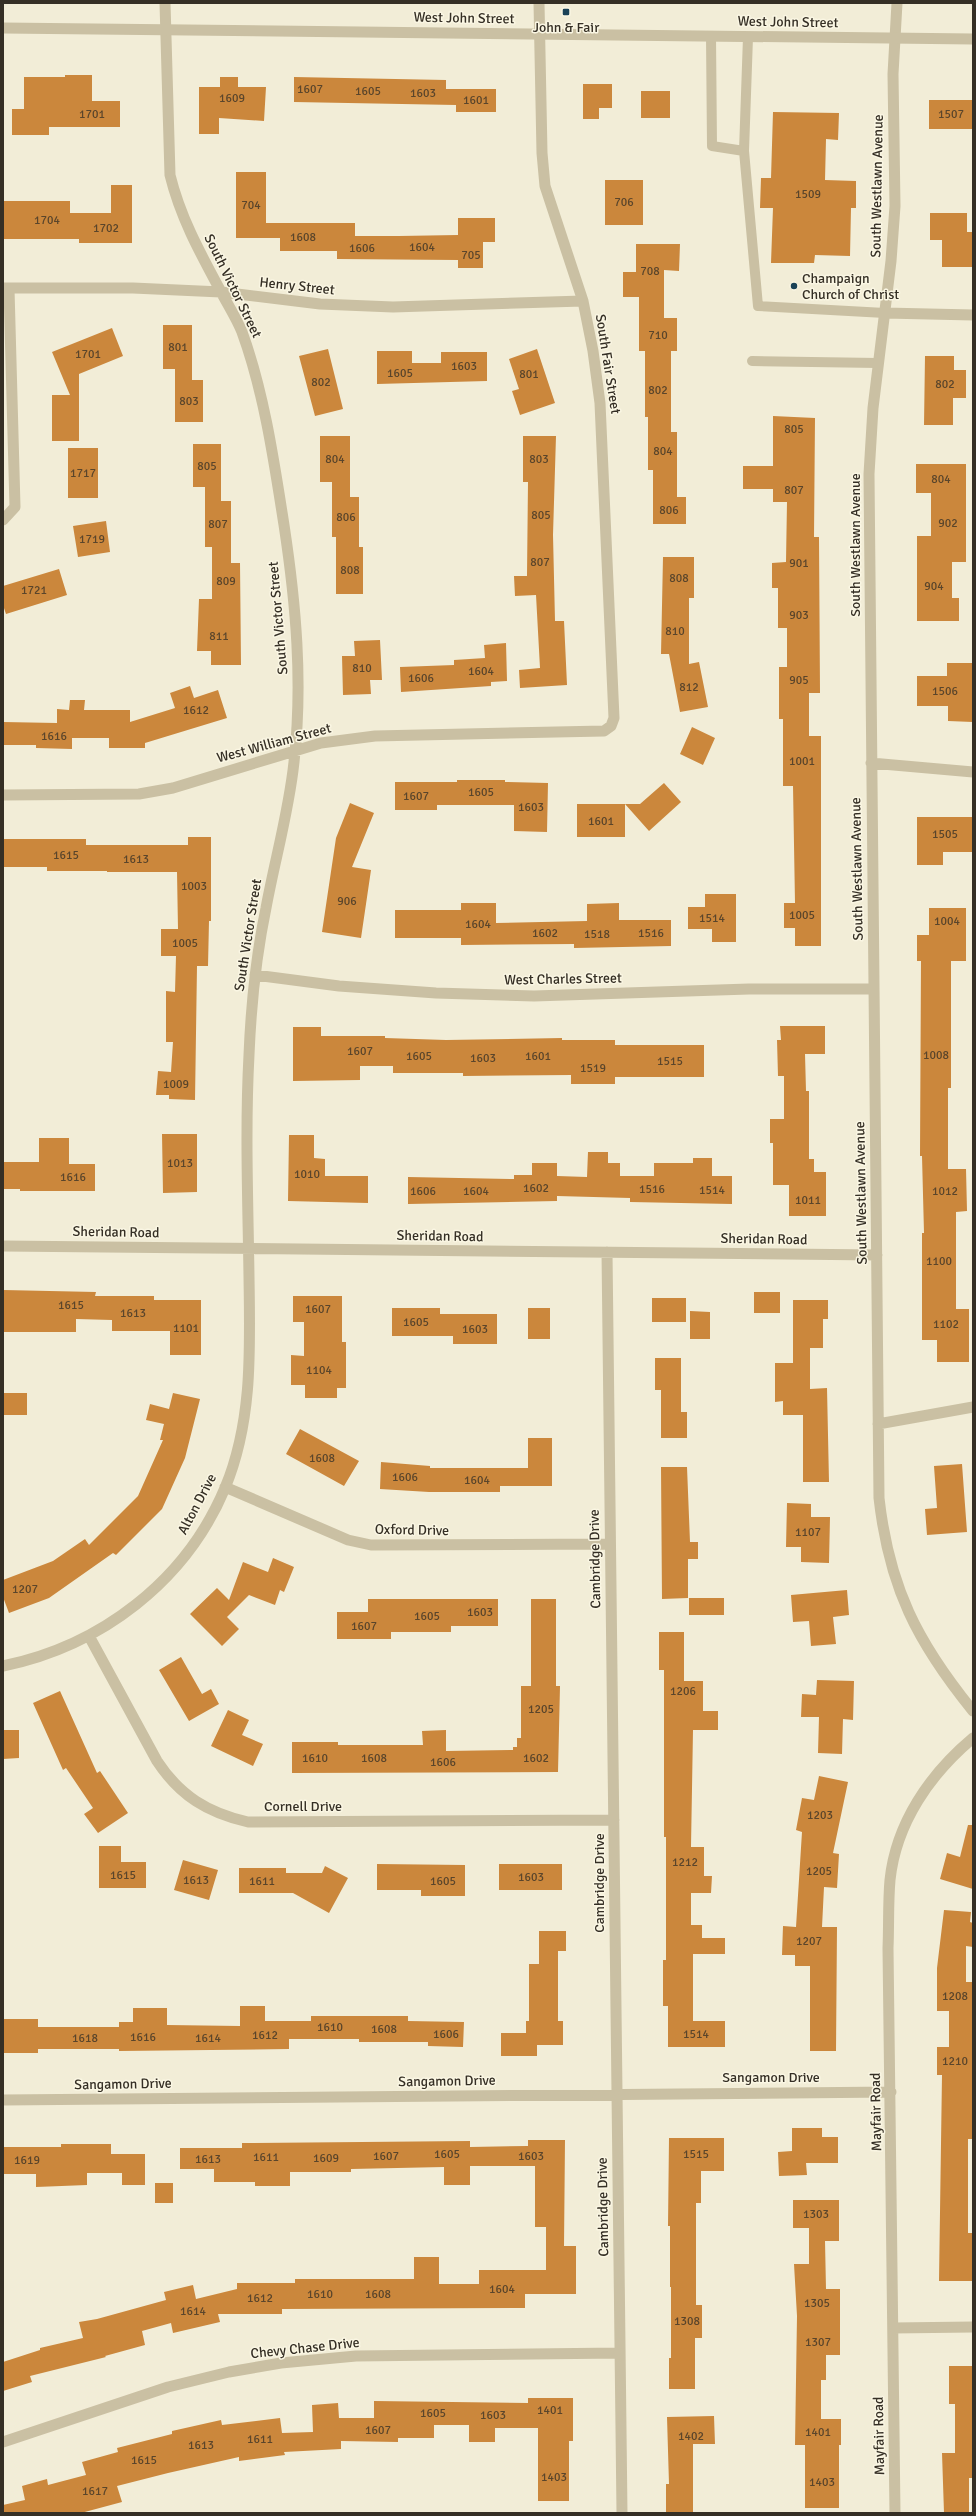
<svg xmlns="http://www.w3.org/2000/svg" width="976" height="2516" viewBox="0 0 976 2516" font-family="Signika,sans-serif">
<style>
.building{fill:#cb873c}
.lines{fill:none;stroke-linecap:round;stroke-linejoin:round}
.service{stroke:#cac0a3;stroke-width:10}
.minor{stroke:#cac0a3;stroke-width:11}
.tertiary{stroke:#cac0a3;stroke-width:11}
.poi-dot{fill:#1a4257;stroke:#faf6e3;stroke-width:1.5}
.labels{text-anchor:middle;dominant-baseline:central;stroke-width:3;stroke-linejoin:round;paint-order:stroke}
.number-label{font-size:12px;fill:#5a452b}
.street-label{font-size:14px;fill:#352f25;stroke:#faf6e3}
.poi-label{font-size:14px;fill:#352f25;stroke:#faf6e3}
</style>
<rect width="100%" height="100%" fill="#f2edd7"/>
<path class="building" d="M65,75H92V101H120V127H49V135H12V109H24V77H65Z
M220,77H238V87H266L264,121L219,118V134H199V87H220Z
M294,77L446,80V89H496V112H456V105L294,102Z
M583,84H612V108H599V119H583Z
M641,91H670V118H641Z
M929,100H973V129H929Z
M773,112L839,113L838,140L826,139L825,180L856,181V208H851L850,256L815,255L814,263H771L773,208H760L761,178H771Z
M236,172H266V223H355V236H399L458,235V218H495V242H483V268H458V260L337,259V251H280V238H236Z
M605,180H643V225H605Z
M111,185H132V243H79V239H3V201H70V213H111Z
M930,213H967V232H973V267H942V240H930Z
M636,244H680L679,271L664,270V318H677V351H671V432H677V497H686V524H653V470H648V417H645V351H639V297H623V272H636Z
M163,325H192V380H203V422H175V369H163Z
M112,328L123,356L79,374V441H52V395H70L52,352Z
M328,349L343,409L315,416L299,356Z
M537,349L555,403L520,415L512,391L519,389L509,359Z
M377,351H412V363H441V352H487V381L377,384Z
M925,356H954V370H966V398H953V425H924Z
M773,416L815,418L814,537H819L820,693H809V736H821V946H795V928H784V903H795L793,786H783V719H779V667H787V628H778V588H772V563L786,562L787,502H773V489H743V466H773Z
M320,436H350V497H359V547H363V594H336V537H332V482H320Z
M523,436H556L553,535L555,621H564L567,685L520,688L519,670L540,668L536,595L515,596L514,576H527L528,482H523Z
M193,444H221V501H231V563H240L241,665H211V651H197L199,599H212V547H205V487H193Z
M68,448H98V498H68Z
M916,464H966V562H952V598H959V621H917V536H931V493H916Z
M106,521L110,552L78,557L73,526Z
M663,557H694V598H689V664L699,662L708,707L680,712L669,654H661Z
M59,569L67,595L6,614L3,605V586Z
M380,640L382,680H370L371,694L343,695L342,656H355L354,641Z
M506,643L507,681L491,682V686L401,692L400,667L454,665V660L485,658L484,645Z
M947,663H973V722L948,721V706H917V676H947Z
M190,686L194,698L218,690L227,718L145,743V748H109V738H72V749L36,748V745H3V722L57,723V709L69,710L70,700H85L84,710H130V722L175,708L170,693Z
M692,727L715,738L703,765L680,754Z
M457,780H505V782L548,783L547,832L514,831V805H437V810H395V782H457Z
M664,783L681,802L649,831L625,804H640Z
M350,803L374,813L352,867L371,870L361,938L322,932L336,838Z
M577,804H625V837H577Z
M917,817H973V852H943V865H917Z
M188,837H211V921H209L208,966H197L195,1100L169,1099V1095H156L158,1071L171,1072L173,1042H166V991L175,992L176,956H161V929H178L177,872H107V871H47V867H3V839H86V845H188Z
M705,894H736V942H712V929H688V907H705Z
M461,903H496V923L587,921V904L619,903V920H671V946L574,948V944L461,945V938H395V910H461Z
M929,908H966V961H951V1088H948V1169H966L967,1211L956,1212V1309H969V1362H937V1340H922V1233H924L922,1156H920L921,961H917V935H929Z
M780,1026H825V1054H805L806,1091H809V1159H814V1172H826V1216H789V1185H773V1143H770V1119H784V1076H778L777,1040H781Z
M293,1027H321V1036H385V1038L446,1040L562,1038V1040H615V1045H704V1077H615V1084H571V1075L463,1076V1073H393V1066H360V1080L293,1081Z
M162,1134H197V1192L163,1193Z
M289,1135H314V1158L325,1159V1176H368V1203L288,1201Z
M39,1138H69V1164H95V1191H20V1189H3V1162H39Z
M588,1152H608V1163H620V1176H654V1163H693V1158H712V1176H732V1204L630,1202V1198L557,1196V1201L408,1204V1177L514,1179V1175H532V1163H557V1176L587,1177Z
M3,1290L96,1292L95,1296H154V1300H201V1355H170V1331H112V1320L76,1319V1332H3Z
M754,1292H780V1313H754Z
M293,1296H342V1342H346V1388H337V1398H305V1385H291V1355L304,1356V1322H293Z
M652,1298H686V1322H652Z
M793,1300H828V1319H823V1348H810V1389L827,1388L829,1482H803V1415H783V1401L775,1402V1363H793Z
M392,1308H440V1314H497V1344H453V1336H392Z
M528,1308H550V1339H528Z
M690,1311L710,1312V1339H690Z
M655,1358H681V1412H687V1438H661V1390H655Z
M4,1393H27V1415H4Z
M173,1393L200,1399L185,1458L162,1509L116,1555L113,1553L49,1598L9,1613L3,1597V1580L53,1561L85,1539L89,1545L138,1496L163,1440H160L164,1424L146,1420L150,1404L169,1409Z
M300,1429L359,1461L344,1486L286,1454Z
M528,1438H552V1486H500V1492H429L380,1489L381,1462L430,1466V1468H528Z
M962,1464L967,1532L927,1535L925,1509L937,1508L934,1466Z
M661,1467H687L690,1542H698V1559H688V1598L662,1599Z
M787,1503L811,1504V1517H830L829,1563L801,1562V1547H786Z
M273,1558L294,1567L284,1592L280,1590L275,1605L249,1595L227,1617L239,1629L222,1646L190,1614L217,1588L229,1600L243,1562L268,1572Z
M847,1590L849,1615L833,1617L836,1644L811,1646L809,1621L793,1622L791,1595Z
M689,1598H724V1615H689Z
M368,1599H498V1626H451V1632H391V1639H337V1612H368Z
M531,1599H556V1686H560L558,1772L292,1773V1742H338V1745H423L422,1731L446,1730V1751L513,1750V1747H517V1738H521V1686H531Z
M659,1632H684V1681H703V1711H718V1730H693L691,1847H704V1876H712L711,1893H691V1925H702V1938H725V1954H693V2021H725V2047H668V2006H663V1960H666V1837H664V1670H659Z
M181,1657L202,1694L211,1689L219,1704L189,1721L159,1670Z
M817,1680L854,1681L853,1720L843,1719L842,1754L818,1753L819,1717H801L802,1694L816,1695Z
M60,1691L97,1773L100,1771L128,1813L98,1833L84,1814L93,1808L66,1768L63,1770L33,1703Z
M228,1710L249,1720L242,1735L263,1744L253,1766L211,1746Z
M3,1730H19V1758L3,1759Z
M819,1776L848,1782L833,1853L839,1854L837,1888L824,1887L822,1927H837L836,2051H810V1966H795V1955H782L783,1926L796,1927L802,1832L796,1830L802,1798L814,1800Z
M968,1825H973V1889L940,1879L947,1853L960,1857Z
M99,1846H121V1862H146V1888H99Z
M183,1860L218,1870L209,1900L174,1890Z
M377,1864L465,1865V1896H421V1890H377Z
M499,1864H562V1890H499Z
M325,1866L348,1878L329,1913L293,1893H239V1868H286V1873H322Z
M944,1910L971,1912L970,1922L973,1923V1947L966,1946V1982H973V2139H968V2233H973V2281H939L942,2075H937V2047H949V2011H937V1968Z
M539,1931H566V1951H558V2021H563V2045H537V2056H501V2033H526V2021H529V1964H539Z
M240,2006H265V2021H311V2016H408V2021L464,2022L463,2047L428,2046V2042H359V2039H289V2049L119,2051V2049H38V2053H3V2019H38V2027H119V2022H133V2008H167V2025L240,2026Z
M792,2128H822V2137H838V2163H806L807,2175L779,2176L778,2152L792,2151Z
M669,2138H724V2171H701V2203H696V2305H702V2338H695V2389H669V2358H671V2287H670V2226H668Z
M528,2140H565L564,2246H576V2294H525V2308L282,2309V2314H218L220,2322L173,2333L171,2323L142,2331L145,2345L105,2356L106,2357L30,2376L32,2382L3,2391V2362L40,2350V2348L83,2338L79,2322L97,2319L166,2300L164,2292L193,2285L196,2299L237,2289V2283H295V2279H414V2257H439V2284H479V2270H546V2227H535V2166H470V2185H444V2167L351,2169V2172H290V2186H255V2182H214V2169H180V2148H242V2143L470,2141V2147L528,2146Z
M61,2144H111V2154H145V2185H122V2173H87V2185L36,2187V2174H3V2147H61Z
M155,2183H173V2203H155Z
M793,2200H839V2241H825L826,2289H840V2355H826V2380H821V2419H841V2445H839V2508H805V2445H795L797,2316L794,2264H809V2228H793Z
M949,2366H973V2478H969V2513H944L942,2453H955V2404H949Z
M528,2398H573V2441H569V2501H538V2428H495V2442H469V2425H434V2438H398V2442L341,2441V2449L284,2452L285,2455L239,2461V2457L168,2473L117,2486L122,2502L81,2513H3V2505L25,2500L22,2486L47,2479L48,2485L86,2475L82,2462L118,2452L117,2448L172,2434V2431L221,2420L222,2425L280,2418L282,2433L313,2432L312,2405L338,2403L339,2418H374V2401L528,2403Z
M714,2416L715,2444H693V2513H666V2484H669L667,2417Z"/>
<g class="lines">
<path class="service" d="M711,36L712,146L744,151L748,37
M744,151L758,306L885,313
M752,361L878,363"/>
<path class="minor" d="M897,3L893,74L895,206L891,261L873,408L869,474L879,1498C889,1587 917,1642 973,1711
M3,288H133L221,292L320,304L393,307L583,301
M885,313L973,315
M3,520L15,507L9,289
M871,763L973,772
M3,795L139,794L173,788L321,743L375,736L604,731L611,726L614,718L600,403L593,351L583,301L545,186L542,153L539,3
M255,975L339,986L436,993L534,996L749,989H873
M3,1246L877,1255
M607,1252L622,2513
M878,1424L973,1407
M225,1487L348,1540L371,1545L610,1544
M89,1636L157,1761C180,1796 208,1813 248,1822L614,1820
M3,1666C101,1646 186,1581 225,1488C253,1421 250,1348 249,1277C248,1203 245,1129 249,1055C251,1006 256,956 266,908C275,859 289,811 294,762C303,683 296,604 284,525C274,461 264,392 242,332C236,317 226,302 219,288C199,251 180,216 170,175L165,3
M3,2100L891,2092
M893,2328L973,2327
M3,2442L168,2387L229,2372L281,2363L356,2356L620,2353
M895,2513L888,1948C889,1926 888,1902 890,1880C896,1823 930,1774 973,1738"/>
<path class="tertiary" d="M3,28L973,39"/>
</g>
<g class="poi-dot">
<rect x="562" y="8" width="8" height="8" rx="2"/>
<circle cx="794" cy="286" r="4"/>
</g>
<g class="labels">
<g class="number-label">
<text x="310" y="89">1607</text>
<text x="368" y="91">1605</text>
<text x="423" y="93">1603</text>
<text x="232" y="98">1609</text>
<text x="476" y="100">1601</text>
<text x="92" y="114">1701</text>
<text x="951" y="114">1507</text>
<text x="808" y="194">1509</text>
<text x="624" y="202">706</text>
<text x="251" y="205">704</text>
<text x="47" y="220">1704</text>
<text x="106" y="228">1702</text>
<text x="303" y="237">1608</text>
<text x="422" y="247">1604</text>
<text x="362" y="248">1606</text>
<text x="471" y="255">705</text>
<text x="650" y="271">708</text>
<text x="658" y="335">710</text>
<text x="178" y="347">801</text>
<text x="88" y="354">1701</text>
<text x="464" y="366">1603</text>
<text x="400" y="373">1605</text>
<text x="529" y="374">801</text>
<text x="321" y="382">802</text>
<text x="945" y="384">802</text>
<text x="658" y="390">802</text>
<text x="189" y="401">803</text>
<text x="794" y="429">805</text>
<text x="663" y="451">804</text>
<text x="335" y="459">804</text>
<text x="539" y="459">803</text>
<text x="207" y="466">805</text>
<text x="83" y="473">1717</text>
<text x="941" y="479">804</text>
<text x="794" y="490">807</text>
<text x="669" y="510">806</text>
<text x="541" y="515">805</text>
<text x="346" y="517">806</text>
<text x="948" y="523">902</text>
<text x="218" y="524">807</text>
<text x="92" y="539">1719</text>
<text x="540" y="562">807</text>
<text x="799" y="563">901</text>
<text x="350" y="570">808</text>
<text x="679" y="578">808</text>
<text x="226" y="581">809</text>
<text x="934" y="586">904</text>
<text x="34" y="590">1721</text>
<text x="799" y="615">903</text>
<text x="675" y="631">810</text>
<text x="219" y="636">811</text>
<text x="362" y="668">810</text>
<text x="481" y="671">1604</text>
<text x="421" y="678">1606</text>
<text x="799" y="680">905</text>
<text x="689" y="687">812</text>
<text x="945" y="691">1506</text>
<text x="196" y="710">1612</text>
<text x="54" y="736">1616</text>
<text x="802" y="761">1001</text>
<text x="481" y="792">1605</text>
<text x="416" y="796">1607</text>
<text x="531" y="807">1603</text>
<text x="601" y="821">1601</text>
<text x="945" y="834">1505</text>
<text x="66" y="855">1615</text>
<text x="136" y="859">1613</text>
<text x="194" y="886">1003</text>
<text x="347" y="901">906</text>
<text x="802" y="915">1005</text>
<text x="712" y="918">1514</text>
<text x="947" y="921">1004</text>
<text x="478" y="924">1604</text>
<text x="545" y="933">1602</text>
<text x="651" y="933">1516</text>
<text x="597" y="934">1518</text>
<text x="185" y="943">1005</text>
<text x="360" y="1051">1607</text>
<text x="936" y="1055">1008</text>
<text x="419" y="1056">1605</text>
<text x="538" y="1056">1601</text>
<text x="483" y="1058">1603</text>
<text x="670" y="1061">1515</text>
<text x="593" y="1068">1519</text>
<text x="176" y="1084">1009</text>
<text x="180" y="1163">1013</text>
<text x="307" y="1174">1010</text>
<text x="73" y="1177">1616</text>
<text x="536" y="1188">1602</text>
<text x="652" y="1189">1516</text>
<text x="712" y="1190">1514</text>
<text x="423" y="1191">1606</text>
<text x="476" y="1191">1604</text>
<text x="945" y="1191">1012</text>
<text x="808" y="1200">1011</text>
<text x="939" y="1261">1100</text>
<text x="71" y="1305">1615</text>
<text x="318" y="1309">1607</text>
<text x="133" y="1313">1613</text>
<text x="416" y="1322">1605</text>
<text x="946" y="1324">1102</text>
<text x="186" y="1328">1101</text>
<text x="475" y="1329">1603</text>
<text x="319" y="1370">1104</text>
<text x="322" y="1458">1608</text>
<text x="405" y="1477">1606</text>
<text x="477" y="1480">1604</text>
<text x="808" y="1532">1107</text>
<text x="25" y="1589">1207</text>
<text x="480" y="1612">1603</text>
<text x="427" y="1616">1605</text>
<text x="364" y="1626">1607</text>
<text x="683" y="1691">1206</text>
<text x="541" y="1709">1205</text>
<text x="315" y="1758">1610</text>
<text x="374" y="1758">1608</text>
<text x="536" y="1758">1602</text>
<text x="443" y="1762">1606</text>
<text x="820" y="1815">1203</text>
<text x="685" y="1862">1212</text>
<text x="819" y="1871">1205</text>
<text x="123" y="1875">1615</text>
<text x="531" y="1877">1603</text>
<text x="196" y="1880">1613</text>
<text x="262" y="1881">1611</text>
<text x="443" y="1881">1605</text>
<text x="809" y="1941">1207</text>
<text x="955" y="1996">1208</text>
<text x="330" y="2027">1610</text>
<text x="384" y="2029">1608</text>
<text x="446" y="2034">1606</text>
<text x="696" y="2034">1514</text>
<text x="265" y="2035">1612</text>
<text x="143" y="2037">1616</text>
<text x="85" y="2038">1618</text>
<text x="208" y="2038">1614</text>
<text x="955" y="2061">1210</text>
<text x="447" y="2154">1605</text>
<text x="696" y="2154">1515</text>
<text x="386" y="2156">1607</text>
<text x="531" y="2156">1603</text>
<text x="266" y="2157">1611</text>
<text x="326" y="2158">1609</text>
<text x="208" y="2159">1613</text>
<text x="27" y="2160">1619</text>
<text x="816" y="2214">1303</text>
<text x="502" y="2289">1604</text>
<text x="320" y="2294">1610</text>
<text x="378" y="2294">1608</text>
<text x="260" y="2298">1612</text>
<text x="817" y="2303">1305</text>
<text x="193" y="2311">1614</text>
<text x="687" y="2321">1308</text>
<text x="818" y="2342">1307</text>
<text x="550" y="2410">1401</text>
<text x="433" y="2413">1605</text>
<text x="493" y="2415">1603</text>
<text x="378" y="2430">1607</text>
<text x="818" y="2432">1401</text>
<text x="691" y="2436">1402</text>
<text x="260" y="2439">1611</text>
<text x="201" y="2445">1613</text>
<text x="144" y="2460">1615</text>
<text x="554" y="2477">1403</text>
<text x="822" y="2482">1403</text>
<text x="95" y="2491">1617</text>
</g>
<g class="street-label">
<text transform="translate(464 18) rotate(1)">West John Street</text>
<text transform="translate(788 22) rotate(1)">West John Street</text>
<text transform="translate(877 186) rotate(-89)">South Westlawn Avenue</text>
<text transform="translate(233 286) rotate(64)">South Victor Street</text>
<text transform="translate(297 286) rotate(6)">Henry Street</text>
<text transform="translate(608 364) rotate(81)">South Fair Street</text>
<text transform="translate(855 545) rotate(-90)">South Westlawn Avenue</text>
<text transform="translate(278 618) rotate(-95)">South Victor Street</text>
<text transform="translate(274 743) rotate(-15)">West William Street</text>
<text transform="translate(857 869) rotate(-91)">South Westlawn Avenue</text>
<text transform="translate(248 935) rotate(-81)">South Victor Street</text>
<text transform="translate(563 979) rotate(-1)">West Charles Street</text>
<text transform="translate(861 1193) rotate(-91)">South Westlawn Avenue</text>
<text transform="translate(116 1232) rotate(1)">Sheridan Road</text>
<text transform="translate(440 1236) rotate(1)">Sheridan Road</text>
<text transform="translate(764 1239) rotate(1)">Sheridan Road</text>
<text transform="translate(197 1504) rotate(-62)">Alton Drive</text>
<text transform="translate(412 1530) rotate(1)">Oxford Drive</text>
<text transform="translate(595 1559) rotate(-91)">Cambridge Drive</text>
<text x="303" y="1806">Cornell Drive</text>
<text transform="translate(599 1883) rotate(-90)">Cambridge Drive</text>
<text x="771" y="2077">Sangamon Drive</text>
<text transform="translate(447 2081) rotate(-1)">Sangamon Drive</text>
<text transform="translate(123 2084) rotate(-1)">Sangamon Drive</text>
<text transform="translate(876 2112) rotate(-91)">Mayfair Road</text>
<text transform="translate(603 2207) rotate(-91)">Cambridge Drive</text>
<text transform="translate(305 2348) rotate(-6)">Chevy Chase Drive</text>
<text transform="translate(879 2436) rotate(-91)">Mayfair Road</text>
</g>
<g class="poi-label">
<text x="566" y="27">John &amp; Fair</text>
<text x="802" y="278" text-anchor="start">Champaign<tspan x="802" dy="16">Church of Christ</tspan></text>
</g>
</g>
<rect width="976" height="2516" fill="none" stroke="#352f25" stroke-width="8"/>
</svg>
